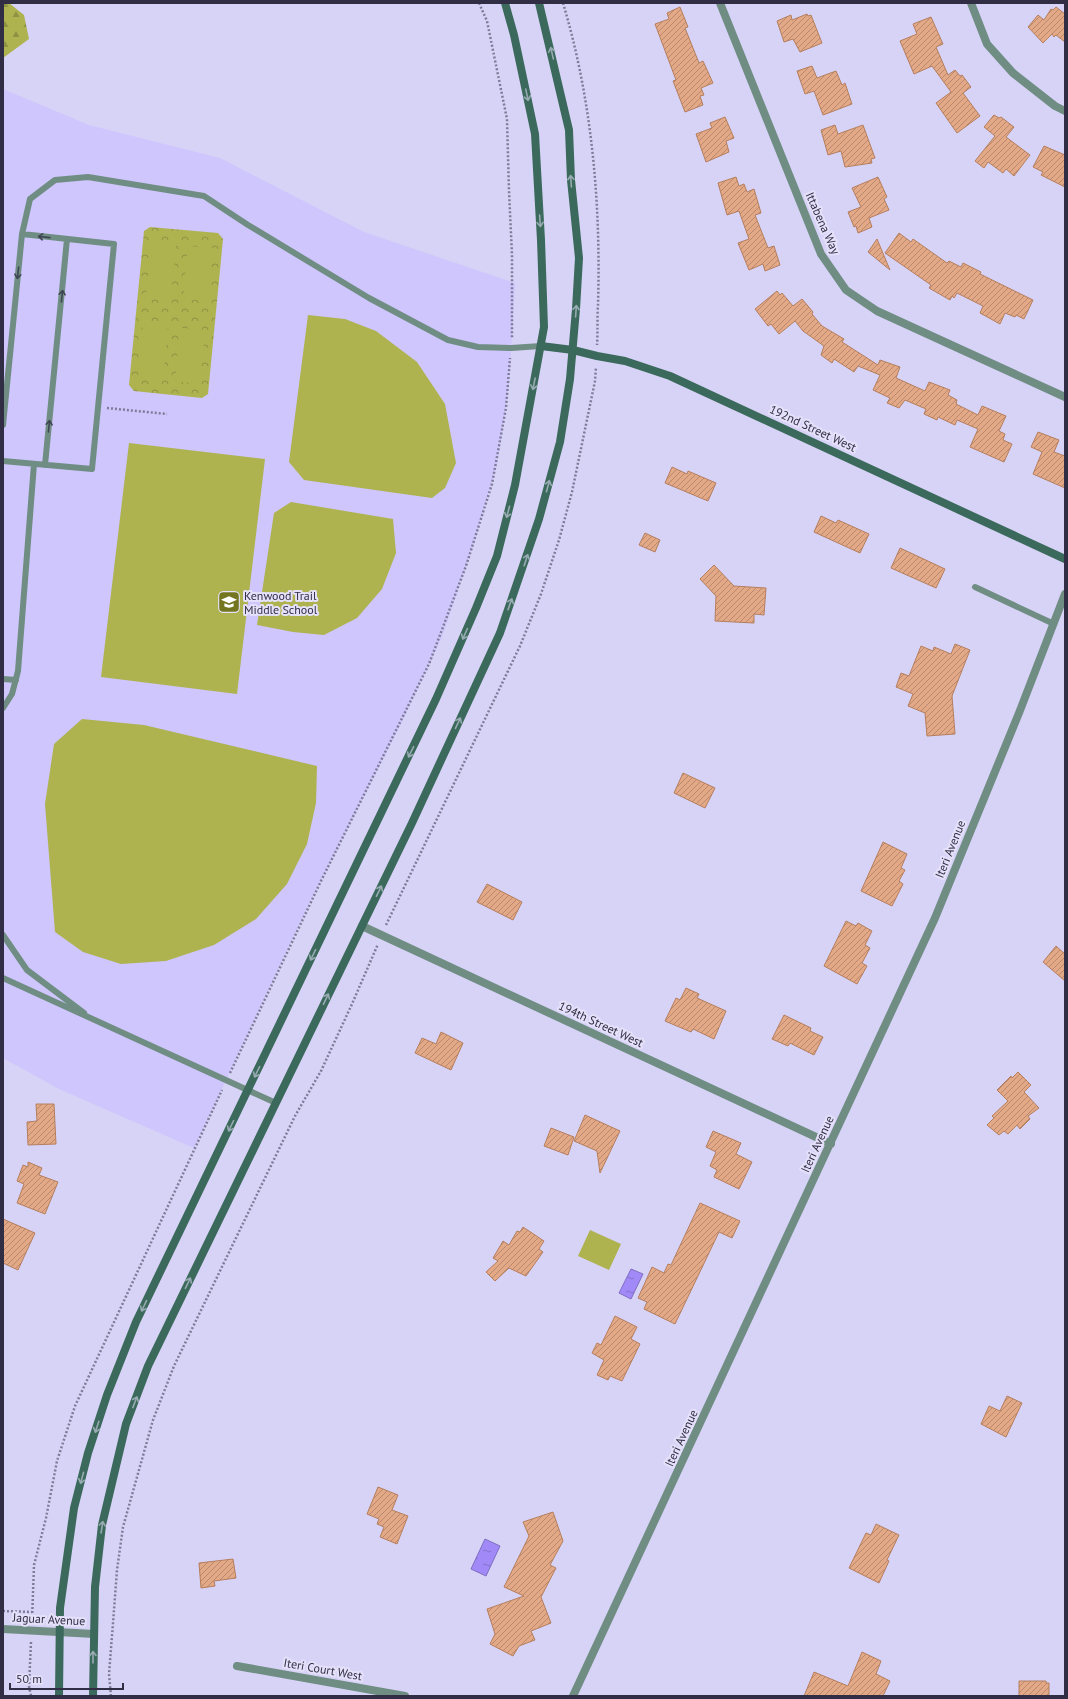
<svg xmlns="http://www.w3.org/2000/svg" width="1068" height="1699" viewBox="0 0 1068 1699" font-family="'PT Sans',sans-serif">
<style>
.built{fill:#cec6fc}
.forest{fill:url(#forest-firs)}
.park{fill:url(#park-crowns)}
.pitch{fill:#aeb34f}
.water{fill:url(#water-ripples);stroke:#7f6ec2}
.building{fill:url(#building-hatch);stroke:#b57e5d}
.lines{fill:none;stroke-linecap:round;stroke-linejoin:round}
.path{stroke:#7f7b98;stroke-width:2.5;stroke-dasharray:2 2;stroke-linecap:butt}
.lane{stroke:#6f8d83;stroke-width:6}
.street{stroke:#6f8d83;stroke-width:8}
.secondary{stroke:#3b695b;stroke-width:8}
.oneway{stroke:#98abb2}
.oneway2{stroke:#404554}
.labels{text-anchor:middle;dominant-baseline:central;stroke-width:4;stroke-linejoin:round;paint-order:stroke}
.street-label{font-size:12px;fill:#312d44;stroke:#e5e1fa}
.poi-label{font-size:12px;fill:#312d44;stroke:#e5e1fa;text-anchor:start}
</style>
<defs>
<pattern id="forest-firs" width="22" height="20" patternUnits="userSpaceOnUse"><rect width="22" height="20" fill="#aeb34f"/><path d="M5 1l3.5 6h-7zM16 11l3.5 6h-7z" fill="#8e9243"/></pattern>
<pattern id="park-crowns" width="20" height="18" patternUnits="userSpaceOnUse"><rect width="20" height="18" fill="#aeb34f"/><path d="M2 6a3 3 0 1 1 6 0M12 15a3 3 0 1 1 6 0" fill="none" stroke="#8e9243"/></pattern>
<pattern id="water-ripples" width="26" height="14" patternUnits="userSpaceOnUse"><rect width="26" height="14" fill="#a18af8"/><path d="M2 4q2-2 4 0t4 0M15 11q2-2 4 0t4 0" fill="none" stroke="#8471ca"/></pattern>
<pattern id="building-hatch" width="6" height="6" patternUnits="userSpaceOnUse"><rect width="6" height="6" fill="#e3a886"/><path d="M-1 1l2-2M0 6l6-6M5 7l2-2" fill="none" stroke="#b9896f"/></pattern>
</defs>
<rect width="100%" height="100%" fill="#d7d3f7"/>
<path class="built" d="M3,89L89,125L220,158L364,232L515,283L509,386L497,465L472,549L442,637L401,724L308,906L194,1148L59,1089L3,1058Z"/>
<path class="forest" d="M3,3H9L24,15L29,39L3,58Z"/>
<path class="park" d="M150,227L218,233L223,239L208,394L202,398L134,391L129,385L144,231Z"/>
<path class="pitch" d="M151,242L176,245L171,298L146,296Z
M188,246L213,248L208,301L183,299Z
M308,315L345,319L376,331L417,362L445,404L456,463L445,488L432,498L304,480L289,462Z
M143,324L168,326L163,380L138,378Z
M180,328L205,330L200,384L175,381Z
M129,443L265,459L237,694L101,677Z
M291,502L393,519L396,553L382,589L357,618L324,635L293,632L257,625L274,513Z
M82,719L144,725L317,766L316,803L307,844L287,884L256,919L214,945L166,961L121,964L83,952L55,932L45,804L54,744Z
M590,1230L621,1244L609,1270L578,1256Z"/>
<path class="water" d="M631,1269L643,1274L631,1299L619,1293Z
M485,1539L500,1546L486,1576L471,1569Z"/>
<path class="building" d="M680,7L688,27L685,28L699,63L703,61L713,83L701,88L704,95L700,96L703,105L685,112L673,81L676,80L655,24L669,19L667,13Z
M1056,7L1065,14V42L1056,35L1054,37L1052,34L1043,43L1028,27L1038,15L1044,20L1051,9L1053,10Z
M807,14L808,16L811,15L822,43L800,52L793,39L784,42L777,21L791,15L792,20Z
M931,17L943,44L936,47L948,75L955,70L960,76L962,75L971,87L963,93L980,116L957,133L936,103L951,92L932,66L914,74L900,41L917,34L913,24Z
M812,66L817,78L836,71L842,85L845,83L852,104L823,115L814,91L805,94L797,71Z
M994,115L999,118L1001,117L1014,127L1006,137L1030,155L1014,176L1006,169L1003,173L988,162L984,168L975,161L995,136L984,127Z
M725,117L734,138L726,141L729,152L706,162L696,134L712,128L710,123Z
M835,125L838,134L863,125L875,158L871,159L872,163L845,167L841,151L828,155L821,130Z
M1044,146L1065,155V187L1041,175L1043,172L1033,167Z
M736,177L739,186L744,184L747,192L754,189L761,213L755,215L768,248L774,246L780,265L765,271L763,264L749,270L738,243L749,239L739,211L727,215L718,183Z
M878,177L887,197L884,199L889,210L869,218L872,227L858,233L856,226L854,227L848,212L861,207L852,188Z
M899,233L911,242L913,239L947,263L949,261L961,267L963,263L981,272L980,274L1033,300L1024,319L1016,315L1015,317L1005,313L1000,324L980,313L983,306L957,293L954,298L952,296L950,300L929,288L931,285L885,253Z
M877,239L890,270L868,252Z
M777,291L780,295L782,293L793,306L802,299L813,312L812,314L822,326L844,339L842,342L878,365L880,360L900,367L896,378L925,391L929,382L950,390L948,395L957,400L956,404L978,415L982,406L1006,416L999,431L1005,434L1003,440L1012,444L1004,462L970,447L978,429L957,420L955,425L938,417L937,420L924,414L926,409L905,400L899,408L887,403L890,398L873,390L880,375L858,366L854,372L834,359L832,363L821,355L824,346L803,331L795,321L779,334L771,324L768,326L755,309Z
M1038,432L1059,440L1054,452L1065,456V488L1033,474L1042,452L1031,447Z
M672,467L687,474L688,471L716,483L708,501L665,483Z
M821,516L836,523L838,520L869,534L860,553L814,532Z
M645,533L660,540L655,552L639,545Z
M900,548L945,569L936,588L891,568Z
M714,565L734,586L766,588L764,615L754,614V623L715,621L716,596L700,579Z
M955,644L970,650L952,696L955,734L927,736L925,713L908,706L913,694L896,687L901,673L909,676L921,646L933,651L934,647L951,654Z
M683,773L715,788L705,808L674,793Z
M883,842L907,854L901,868L905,870L899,881L903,884L892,906L861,891Z
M487,884L522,902L513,920L477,902Z
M846,921L856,926L858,923L872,931L865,945L870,948L862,963L867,966L857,984L824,966Z
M1056,946L1065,954V981L1043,962Z
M686,988L699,994L697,998L726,1011L714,1039L693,1029L691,1032L665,1021L676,998L680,1000Z
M784,1015L811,1028L810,1031L823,1037L814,1055L790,1043L788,1046L772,1039Z
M441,1032L463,1043L451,1070L415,1053L422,1038L436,1044Z
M1018,1072L1031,1085L1024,1092L1039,1108L1028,1116L1030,1119L1020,1129L1017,1125L1008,1134L1004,1131L999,1135L987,1125L994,1118L992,1116L1008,1101L997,1090L1011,1076L1012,1078Z
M36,1104H54L56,1144L28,1145L27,1122L37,1121Z
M585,1115L620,1131L600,1173L597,1151L574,1141Z
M551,1128L574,1137L568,1155L544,1146Z
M713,1131L741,1143L736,1154L752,1162L739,1189L714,1177L717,1170L710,1166L716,1152L706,1147Z
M28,1162L42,1168L39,1175L58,1182L45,1214L17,1203L24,1184L17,1181L23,1165L28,1167Z
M700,1203L740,1221L732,1238L719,1232L675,1324L644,1309L647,1302L638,1298L652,1267L664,1273L668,1264L671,1265Z
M3,1219L35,1233L18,1270L3,1263Z
M523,1227L544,1241L539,1249L543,1252L526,1276L509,1268L495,1281L486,1272L498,1261L493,1258L503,1241L509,1245L517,1231L520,1232Z
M615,1316L637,1327L631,1339L640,1344L622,1381L610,1376L608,1380L597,1375L604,1360L592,1353L597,1343L601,1345Z
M1007,1396L1022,1403L1006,1437L981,1424L989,1406L1000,1411Z
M378,1487L398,1495L392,1510L408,1516L397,1544L380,1537L384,1527L377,1524L379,1519L367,1514Z
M553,1512L563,1541L550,1565L556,1568L541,1597L551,1623L531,1631L535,1640L519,1646L513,1656L490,1644L495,1634L487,1609L524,1596L504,1587L529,1536L523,1522Z
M876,1524L899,1535L887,1560L889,1561L879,1583L849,1568L866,1533L871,1535Z
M233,1559L236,1578L214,1581L215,1586L201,1588L199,1563Z
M862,1652L881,1661L876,1674L890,1681L883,1696H804L814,1672L848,1686Z
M1019,1681H1046V1683H1049V1696H1019Z"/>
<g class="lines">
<path class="path" d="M479,3L487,21L507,119L509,191L512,255V339
M563,3C592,100 601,204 598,305C597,318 598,331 597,345
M107,408L167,414
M386,925L520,646L541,594L559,540L572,492L595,381L596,367
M230,1073L321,881L429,664L466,566L492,484L506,408L510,358
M3,1611L32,1612
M32,1621L34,1565L46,1518L57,1461L75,1406L222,1090
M31,1642L29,1686L31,1696
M111,1696L109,1674L113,1623L117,1570L123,1527L153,1420L174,1366L295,1116L321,1071L352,1004L378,944"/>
<path class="lane" d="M3,425L22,234L30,199L55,180L88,177L204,196L248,225L369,298L448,340L478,347L511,348L541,346
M3,461L92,469L114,244L22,234
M45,465L67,239
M975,587L1054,624
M3,679L16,680
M3,708L12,694L18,671L34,464
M3,935L27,970L84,1013
M3,978L276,1103"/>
<path class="street" d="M720,3L821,254L846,290L877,311L1065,397
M971,3L987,44L1013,73L1055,106L1065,111
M362,926L831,1144
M3,1629L94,1634
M237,1666L405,1696
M573,1696L935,918L1019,713L1065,594"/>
<path class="secondary" d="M541,346L573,350L597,356L625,361L670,376L1065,559
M59,1696L60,1608L74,1508L88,1453L107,1395L136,1322L436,699L476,608L497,556L515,485L544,327L541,240L535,134L514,35L505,3
M93,1696L95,1587L102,1525L126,1424L148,1366L412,823L500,633L539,519L560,442L570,379L576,309L579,258L571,180L569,130L539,3"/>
</g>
<defs><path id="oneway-shaft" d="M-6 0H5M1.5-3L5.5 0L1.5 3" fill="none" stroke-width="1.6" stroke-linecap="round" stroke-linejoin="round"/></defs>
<g class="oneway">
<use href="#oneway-shaft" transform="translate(552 53) rotate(-103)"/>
<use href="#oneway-shaft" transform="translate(527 95) rotate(78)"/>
<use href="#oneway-shaft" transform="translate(571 181) rotate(-94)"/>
<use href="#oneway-shaft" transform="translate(540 221) rotate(86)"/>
<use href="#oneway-shaft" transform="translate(576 311) rotate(-86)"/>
<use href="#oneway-shaft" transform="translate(534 384) rotate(101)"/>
<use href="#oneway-shaft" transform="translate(548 486) rotate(-75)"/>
<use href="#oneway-shaft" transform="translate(508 512) rotate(105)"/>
<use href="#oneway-shaft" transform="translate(526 560) rotate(-72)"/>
<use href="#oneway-shaft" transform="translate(510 604) rotate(-71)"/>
<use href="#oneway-shaft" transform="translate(465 634) rotate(114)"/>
<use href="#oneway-shaft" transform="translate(458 723) rotate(-65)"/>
<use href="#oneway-shaft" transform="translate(411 752) rotate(116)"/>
<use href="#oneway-shaft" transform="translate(379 891) rotate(-64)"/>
<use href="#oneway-shaft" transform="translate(313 955) rotate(116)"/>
<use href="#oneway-shaft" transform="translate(326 999) rotate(-64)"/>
<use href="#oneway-shaft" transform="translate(257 1072) rotate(116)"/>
<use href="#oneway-shaft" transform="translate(231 1126) rotate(116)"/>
<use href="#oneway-shaft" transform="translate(188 1283) rotate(-64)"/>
<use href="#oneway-shaft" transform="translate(144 1306) rotate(115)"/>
<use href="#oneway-shaft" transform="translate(135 1402) rotate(-69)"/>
<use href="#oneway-shaft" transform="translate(97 1427) rotate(108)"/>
<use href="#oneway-shaft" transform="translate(82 1478) rotate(105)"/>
<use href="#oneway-shaft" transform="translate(102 1527) rotate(-81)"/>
<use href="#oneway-shaft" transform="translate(93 1657) rotate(-90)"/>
</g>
<g class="oneway2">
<use href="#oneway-shaft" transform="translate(44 237) rotate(-174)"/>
<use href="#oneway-shaft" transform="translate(18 273) rotate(96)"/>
<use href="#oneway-shaft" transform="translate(62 296) rotate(-84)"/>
<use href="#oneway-shaft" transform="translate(49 426) rotate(-84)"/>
</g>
<defs>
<g id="school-square" transform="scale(1.15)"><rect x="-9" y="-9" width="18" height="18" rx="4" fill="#73761e" stroke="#e5e1fa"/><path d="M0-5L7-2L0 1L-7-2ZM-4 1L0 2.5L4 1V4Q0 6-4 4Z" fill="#fff"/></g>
</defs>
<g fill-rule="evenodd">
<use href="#school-square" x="229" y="602"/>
</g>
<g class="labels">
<g class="street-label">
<text transform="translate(823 223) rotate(66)">Ittabena Way</text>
<text transform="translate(813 428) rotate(25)">192nd Street West</text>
<text transform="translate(950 849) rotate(-68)">Iteri Avenue</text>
<text transform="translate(601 1024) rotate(25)">194th Street West</text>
<text transform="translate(817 1144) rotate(-65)">Iteri Avenue</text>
<text transform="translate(681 1438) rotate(-65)">Iteri Avenue</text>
<text transform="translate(49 1619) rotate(3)">Jaguar Avenue</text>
<text transform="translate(323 1669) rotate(10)">Iteri Court West</text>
</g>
<g class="poi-label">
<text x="244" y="595">Kenwood Trail<tspan x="244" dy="14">Middle School</tspan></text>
</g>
</g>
<rect width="1068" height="1699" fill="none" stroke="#312d44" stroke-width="8"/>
<path d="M10 1683v6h113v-6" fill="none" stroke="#312d44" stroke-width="2"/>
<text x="16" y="1683" font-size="12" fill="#312d44" stroke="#e5e1fa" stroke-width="3" paint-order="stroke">50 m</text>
</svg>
